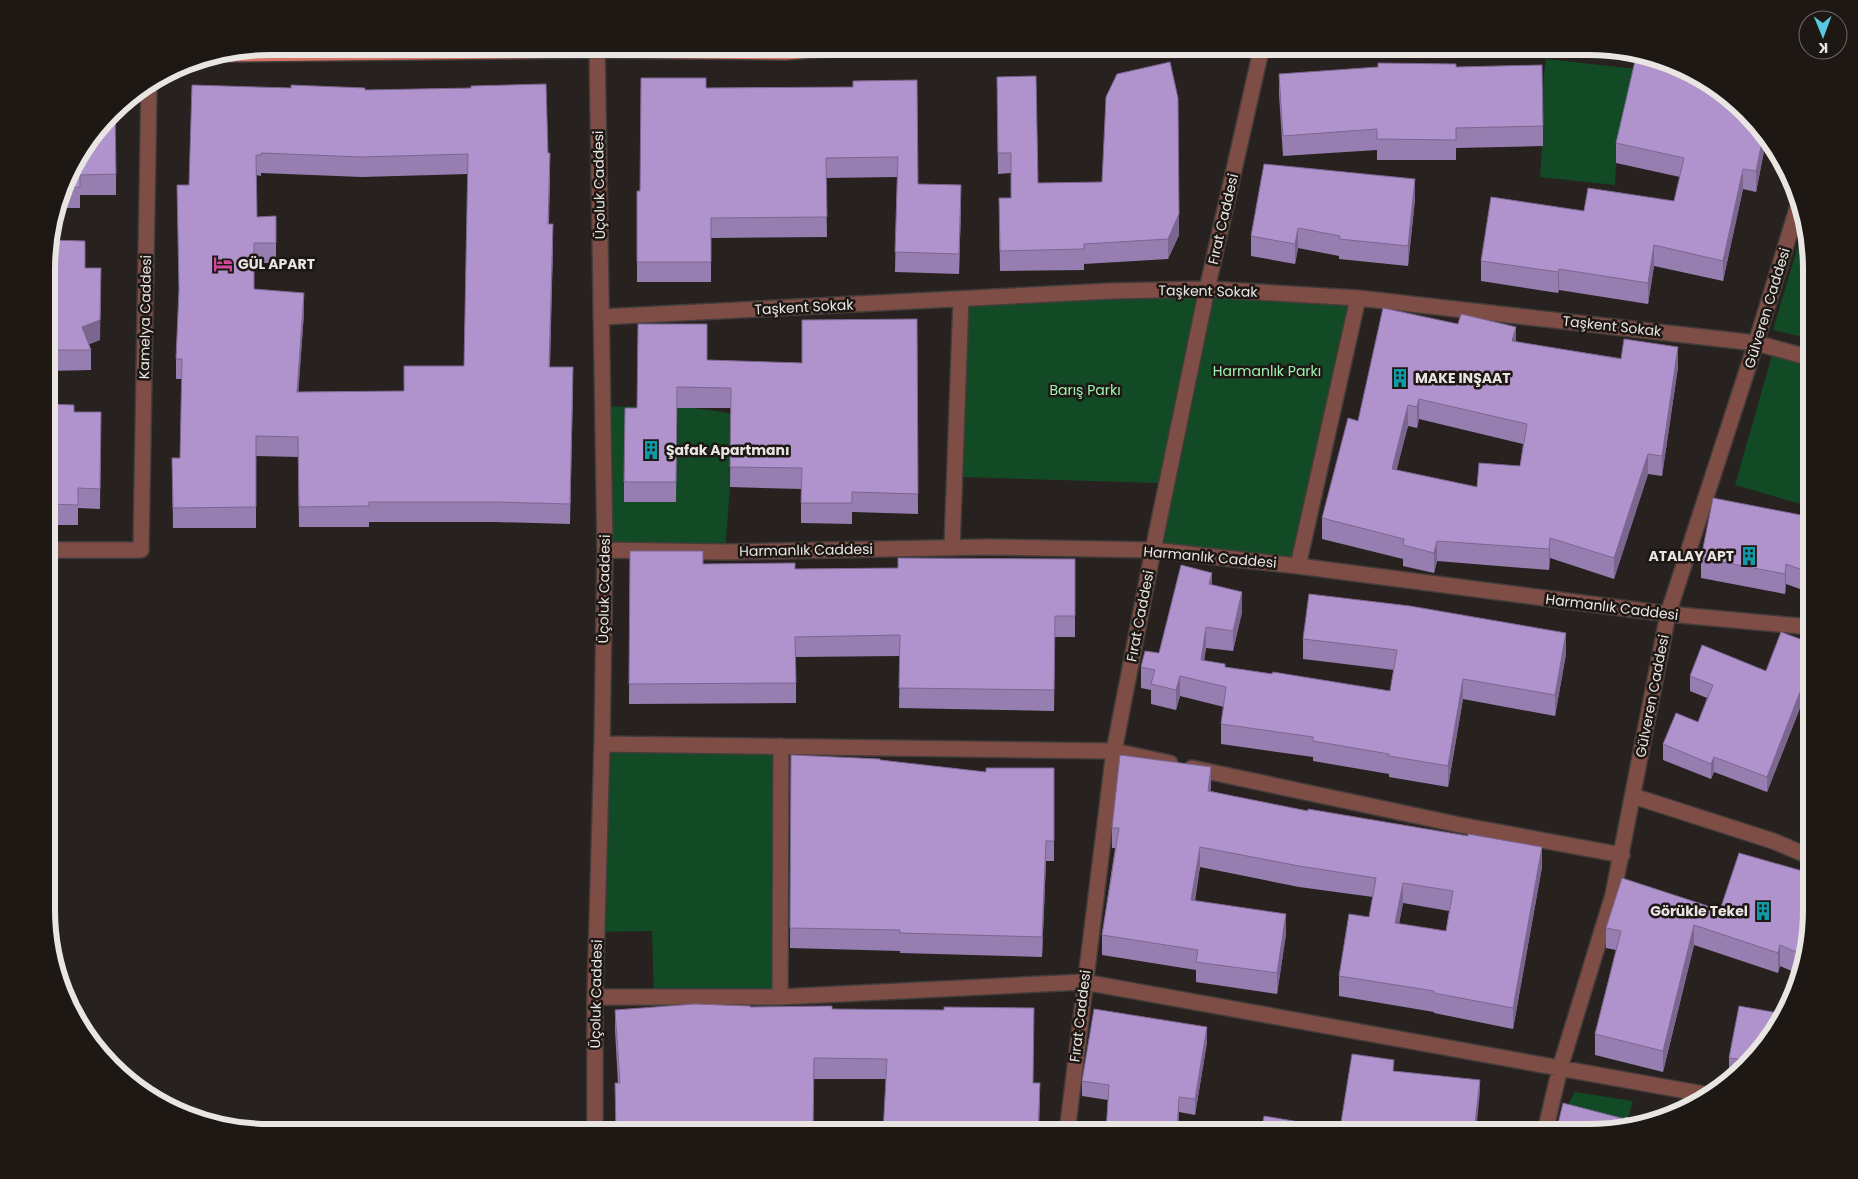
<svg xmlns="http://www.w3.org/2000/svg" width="1858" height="1179" viewBox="0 0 1858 1179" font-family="Poppins,sans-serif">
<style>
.green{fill:#124a25}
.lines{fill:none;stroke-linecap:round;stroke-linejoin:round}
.minor-casing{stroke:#423c3a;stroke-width:18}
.major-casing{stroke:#423c3a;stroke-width:18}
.minor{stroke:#7e4d45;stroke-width:15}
.major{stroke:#d87465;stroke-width:15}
.wall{fill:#977eb0;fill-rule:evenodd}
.shaded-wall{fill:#7b6690}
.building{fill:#b092cd;stroke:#7b6690;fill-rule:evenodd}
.labels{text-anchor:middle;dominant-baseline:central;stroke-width:5;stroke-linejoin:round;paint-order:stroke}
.street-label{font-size:14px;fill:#e9e5e3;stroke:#1e1815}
.poi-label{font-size:14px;font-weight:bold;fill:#e9e5e3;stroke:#1e1815;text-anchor:start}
.park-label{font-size:14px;fill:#9df1b0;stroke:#1e1815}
.rim{fill:none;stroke:#e9e5e3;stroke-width:6}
</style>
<rect width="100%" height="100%" fill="#27211f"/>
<path class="green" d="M1546,59L1637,69L1616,163L1615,185L1540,177C1544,137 1540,98 1546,59Z
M1802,232L1805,233L1811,255V339L1773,330Z
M1212,294L1351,304L1294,560L1161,546Z
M1200,296L1158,483L960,477L966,307L1109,298Z
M1772,355L1811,366V507L1735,485Z
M603,406C645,408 690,404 731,414L730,487L725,552L605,550Z
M602,744L781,746L780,997H654L652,931L597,932Z
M1575,1092L1633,1101L1626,1125L1563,1113Z"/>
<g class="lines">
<g class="minor-casing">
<path id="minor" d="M601,317L1111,291L1207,289L1358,298L1756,343L1811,358
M952,548L961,299
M48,550H141L149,85
M605,550L725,552L990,547L1153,550L1298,566L1668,614L1811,627
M1298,566L1358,298
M602,744L1114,751L1170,763
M1192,768L1460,825L1622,855
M1633,796L1773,841L1811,857
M595,997H780L1084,982L1709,1095
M780,997L781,746
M1067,1132L1114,751L1153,550L1207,289L1262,46
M1545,1132L1560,1068L1613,895L1668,614L1756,343L1797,209
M595,1133V997L602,744L605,550L597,46"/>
</g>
<g class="major-casing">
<path id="major" d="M230,54L597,50L786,52L869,46"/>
</g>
<use href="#minor" class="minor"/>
<use href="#major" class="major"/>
</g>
<path class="wall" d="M1456,67L1543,126V146L1456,148V160H1377V150L1283,156L1279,94V74Z
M1692,78L1766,141L1756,192L1743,189L1723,281L1654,266L1648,304L1559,290L1558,293L1481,281V261L1584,211L1674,201L1680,177L1616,163V143Z
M853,87L918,184L961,206L959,274L895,272L897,177L826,178L827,237L711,238V282H637V191H640L706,88Z
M365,90L548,153L550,174L549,224L553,245L550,367L573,388L570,524L495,522H369V527H299L298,457L256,456V528H173L172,458H180L182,379H176V359L189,185ZM261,173L362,177L468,174L464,366L404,391L298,392L304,313L254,289V263H276V216L257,217L256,175L261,176Z
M997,97L1038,183L1179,235L1168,259L1084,264V270L1000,271L999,218L1011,198V173L998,174Z
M69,170L116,174V195H80V208H58Z
M1415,199L1408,266L1339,259V256L1298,248L1295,264L1251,256V236Z
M48,240L85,268L100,340L89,344L91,350V370L48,371Z
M917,319L918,514L852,512V524L801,523V489L730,487L731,408H677L676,502H624V482L637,408L707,360L802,363Z
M1516,342L1678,367L1662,476L1648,474L1614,579L1550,558L1549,570L1437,561L1434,573L1403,566V559L1322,539V518L1358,421ZM1419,419L1523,444L1520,466L1477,487L1396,470L1408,426L1417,428Z
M48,404L74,412H101L100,509L78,508V525H48Z
M1811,425V443L1809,442V435Z
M1811,517V593L1786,584L1785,594L1701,578V558Z
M630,551L703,564L795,569L898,568L1075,559V637H1055L1054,711L899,708L900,656L796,657V703L629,704Z
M1212,585L1242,612L1233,651L1206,648L1204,661L1225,667L1390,691L1394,670L1303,659V639L1566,654L1555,716L1463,699L1448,787L1389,777V774L1313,761V757L1221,744V724L1224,707L1180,696L1176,710L1151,704V690L1141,688V667L1159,653Z
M1811,643V712L1800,708L1767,792L1714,772L1711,779L1663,760V744L1698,722L1707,698L1690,691V676L1766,671Z
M791,755L880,760L986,772L1054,768V861H1046L1042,957L900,953V951L790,948Z
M1211,787L1210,791L1542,867L1513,1029L1434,1013V1012L1339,996V976L1369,917L1373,897L1299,887L1200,867L1195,901L1286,934L1277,994L1196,982V970L1102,955V935L1115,848H1112V828ZM1403,903L1449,911L1446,931L1399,924Z
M1806,878L1811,924L1801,975L1780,966L1778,973L1694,945L1663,1072L1595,1055V1034L1616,950L1606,948V928L1720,910Z
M750,1007L832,1009L1033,1083L1040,1103L886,1079H814L618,1083L615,1030V1010Z
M1774,1034L1729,1076V1058Z
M1207,1042L1195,1115L1179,1112L1178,1132H1106L1108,1100L1082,1096V1081Z"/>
<path class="shaded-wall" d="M1763,137L1766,141L1756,192V171Z
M1743,169V189L1723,281V261Z
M1415,179V199L1408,266V246Z
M961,185V206L959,274V254Z
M1179,214V235L1168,259V239Z
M553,224V245L549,387V367Z
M1298,228V248L1295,264V244Z
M1654,245V266L1648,304V283Z
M1559,269V290L1558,293V272Z
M101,288L100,340L82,347V327Z
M304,293V313L297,412V392Z
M1516,327V348L1512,341Z
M1678,347V367L1662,476V456Z
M1419,399V419L1417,428V407Z
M1408,405V426L1392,489V469Z
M1648,454V474L1614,579V558Z
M1550,538V558L1549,570V549Z
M1437,541V561L1434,573V553Z
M1786,564V584L1785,594V574Z
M1212,573V593L1209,584Z
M1242,592V612L1233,651V631Z
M1206,627V648L1201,681V660Z
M1566,633V654L1555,716V695Z
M1180,676V696L1176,710V690Z
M1463,679V699L1448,787V766Z
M1800,692V708L1767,792V777Z
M1714,757V772L1711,779V764Z
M1211,767V787L1208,811V791Z
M1046,841V861L1042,957V937Z
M1200,847V867L1191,920V900Z
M1542,847V867L1513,1029V1008Z
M1403,883V903L1395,943V923Z
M1286,914V934L1277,994V973Z
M1694,925V945L1663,1072V1051Z
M1780,945V966L1778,973V953Z
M1207,1027V1042L1195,1115V1099Z
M1480,1080V1092L1476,1132H1474Z
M1040,1083V1103L1039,1132H1038Z
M1179,1097V1112L1178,1132H1177Z"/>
<path class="building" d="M1635,61L1692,75L1691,78L1709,82L1713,84L1763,137L1756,171L1743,169L1723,261L1654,245L1648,283L1559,269L1558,272L1481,261L1491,197L1584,211L1588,188L1674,201L1684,158L1616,143Z
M1170,62L1178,98L1179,214L1168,239L1084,244V249L1000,251L999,198H1011V153H998L997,77L1036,76L1038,183L1102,182L1106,97L1117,74Z
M1378,63L1456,64V67L1542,65L1543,126L1456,128V140L1377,139V129L1283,136L1279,74L1378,67Z
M641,78H706V88L853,87V81L917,80L918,184L961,185L959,254L895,252L898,157L826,158L827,217L711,218V262H637V191H640Z
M546,84L548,153H550L548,224H553L549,367H573L570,504L495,502H369V506L299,507L298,437L256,436V507L173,508L172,458H180L182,359H176L179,289L177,185H189L192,85L291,88V85L365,88V90L471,88V86ZM261,153L362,157L468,154L464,366H404V391L297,392L304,293L254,289V243H276V216L257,217L256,155H261Z
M115,110L116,174L80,175V187L64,188L69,170Z
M1264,164L1415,179L1408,246L1339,239L1340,236L1298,228L1295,244L1251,236Z
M48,240L85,241V268H101L100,320L82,327L91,350H48Z
M1383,308L1458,324L1461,314L1516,327L1512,341L1621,359L1624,339L1678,347L1662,456L1648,454L1614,558L1550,538L1549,549L1437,541L1434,553L1403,545L1404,539L1322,518L1348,418L1358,421ZM1419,399L1527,424L1520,466L1479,463L1477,487L1392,469L1408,405L1417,407Z
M917,319L918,494L852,492V503H801L802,468L730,467L731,388L677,387L676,482H624L625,408H637L638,324H707V360L802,363V320Z
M48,404L74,405V412H101L100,489L78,488V505L48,504Z
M1811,425V435H1809Z
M1713,498L1811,517V573L1786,564L1785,574L1701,558Z
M630,551H703V564L795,563V569L898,568V558L1075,559V616H1055L1054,690L899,688L900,635L795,637L796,683L629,684Z
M1181,565L1212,573L1209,584L1242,592L1233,631L1206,627L1201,660L1225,664V667L1272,674L1273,672L1390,691L1397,650L1303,639L1309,594L1410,606L1566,633L1555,695L1463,679L1448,766L1389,756V754L1313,741V737L1221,724L1226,687L1180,676L1176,690L1151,684L1155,670L1141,667L1145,651L1159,653Z
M1781,632L1811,643V697L1800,692L1767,777L1714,757L1711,764L1663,744L1676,713L1698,722L1713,685L1690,676L1702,645L1766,671Z
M791,755L880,759V760L986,772V768H1054V841H1046L1042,937L900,933V930L790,928Z
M1120,755L1211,767L1208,791L1308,811V809L1468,836V834L1542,847L1513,1008L1434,993V991L1339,976L1349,914L1369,917L1376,878L1299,866L1200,847L1191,900L1286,914L1277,973L1196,962L1198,950L1102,935L1119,828H1112ZM1403,883L1453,891L1446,931L1395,923Z
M1739,853L1806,872L1804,877L1811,880V924L1805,956L1780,945L1778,953L1694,925L1663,1051L1595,1034L1621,931L1606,928L1622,878L1720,910Z
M695,1004L750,1006V1007L832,1006V1009L944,1010V1007L1034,1008L1033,1083H1040L1038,1132L883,1133L887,1059L814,1058L813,1133H616L615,1083H620L615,1010Z
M1739,1006L1784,1014L1774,1034L1746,1060L1729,1058Z
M1094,1009L1207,1027L1195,1099L1179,1097L1177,1132H1106L1109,1085L1082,1081Z
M1352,1054L1394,1060L1393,1071L1480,1080L1474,1132H1261L1264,1116L1340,1129Z
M1563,1103L1625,1119V1117L1643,1120L1603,1132H1556Z"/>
<defs>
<g id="hotel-bare" transform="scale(1.5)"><path d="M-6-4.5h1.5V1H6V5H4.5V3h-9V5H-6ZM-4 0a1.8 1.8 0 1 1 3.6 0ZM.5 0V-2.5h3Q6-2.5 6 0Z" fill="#d1479c" stroke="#1e1815" stroke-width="2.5" paint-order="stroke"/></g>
<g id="building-bare" transform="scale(1.5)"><path d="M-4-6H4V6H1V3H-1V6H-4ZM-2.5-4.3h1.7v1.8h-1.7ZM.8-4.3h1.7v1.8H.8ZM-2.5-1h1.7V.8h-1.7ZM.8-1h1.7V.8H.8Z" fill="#0f9aa8" stroke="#1e1815" stroke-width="2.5" paint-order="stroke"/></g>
</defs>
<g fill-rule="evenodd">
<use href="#hotel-bare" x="223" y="264"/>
<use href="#building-bare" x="1400" y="378"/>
<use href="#building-bare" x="651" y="450"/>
<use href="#building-bare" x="1749" y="556"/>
<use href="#building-bare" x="1763" y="911"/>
</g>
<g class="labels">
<g class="street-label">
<text transform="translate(599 185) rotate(-91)">Üçoluk Caddesi</text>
<text transform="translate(1223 219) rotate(-77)">Fırat Caddesi</text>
<text transform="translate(1208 291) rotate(1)">Taşkent Sokak</text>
<text transform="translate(804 307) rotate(-3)">Taşkent Sokak</text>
<text transform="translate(1767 308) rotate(-73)">Gülveren Caddesi</text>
<text transform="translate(145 317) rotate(-89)">Kamelya Caddesi</text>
<text transform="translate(1612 326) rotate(6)">Taşkent Sokak</text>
<text transform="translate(806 550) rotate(-1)">Harmanlık Caddesi</text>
<text transform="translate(1210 557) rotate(5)">Harmanlık Caddesi</text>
<text transform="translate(604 589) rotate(-89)">Üçoluk Caddesi</text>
<text transform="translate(1612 607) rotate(7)">Harmanlık Caddesi</text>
<text transform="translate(1140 616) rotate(-79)">Fırat Caddesi</text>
<text transform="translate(1652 696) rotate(-79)">Gülveren Caddesi</text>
<text transform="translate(596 994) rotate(-89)">Üçoluk Caddesi</text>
<text transform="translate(1080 1016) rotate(-83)">Fırat Caddesi</text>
</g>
<g class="poi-label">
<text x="238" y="264">GÜL APART</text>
<text x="1415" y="378">MAKE INŞAAT</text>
<text x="666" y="450">Şafak Apartmanı</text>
<text x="1734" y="556" text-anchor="end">ATALAY APT</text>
<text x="1748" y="911" text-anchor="end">Görükle Tekel</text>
</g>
<g class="park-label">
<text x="1267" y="371">Harmanlık Parkı</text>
<text x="1085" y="390">Barış Parkı</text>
</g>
</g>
<path d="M0 0H1858V1179H0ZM269 55H1589A214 214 0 0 1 1803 269V910A214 214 0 0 1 1589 1124H269A214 214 0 0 1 55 910V269A214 214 0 0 1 269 55Z" fill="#1e1815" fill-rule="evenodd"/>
<path class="rim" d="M269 55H1589A214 214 0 0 1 1803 269V910A214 214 0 0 1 1589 1124H269A214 214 0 0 1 55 910V269A214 214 0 0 1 269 55Z"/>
<g transform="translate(1823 35) rotate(179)"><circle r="24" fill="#1e1815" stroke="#6f6a67"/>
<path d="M0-4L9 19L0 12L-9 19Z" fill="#58c9e3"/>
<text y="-8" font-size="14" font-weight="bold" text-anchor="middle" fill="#e9e5e3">K</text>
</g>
</svg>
